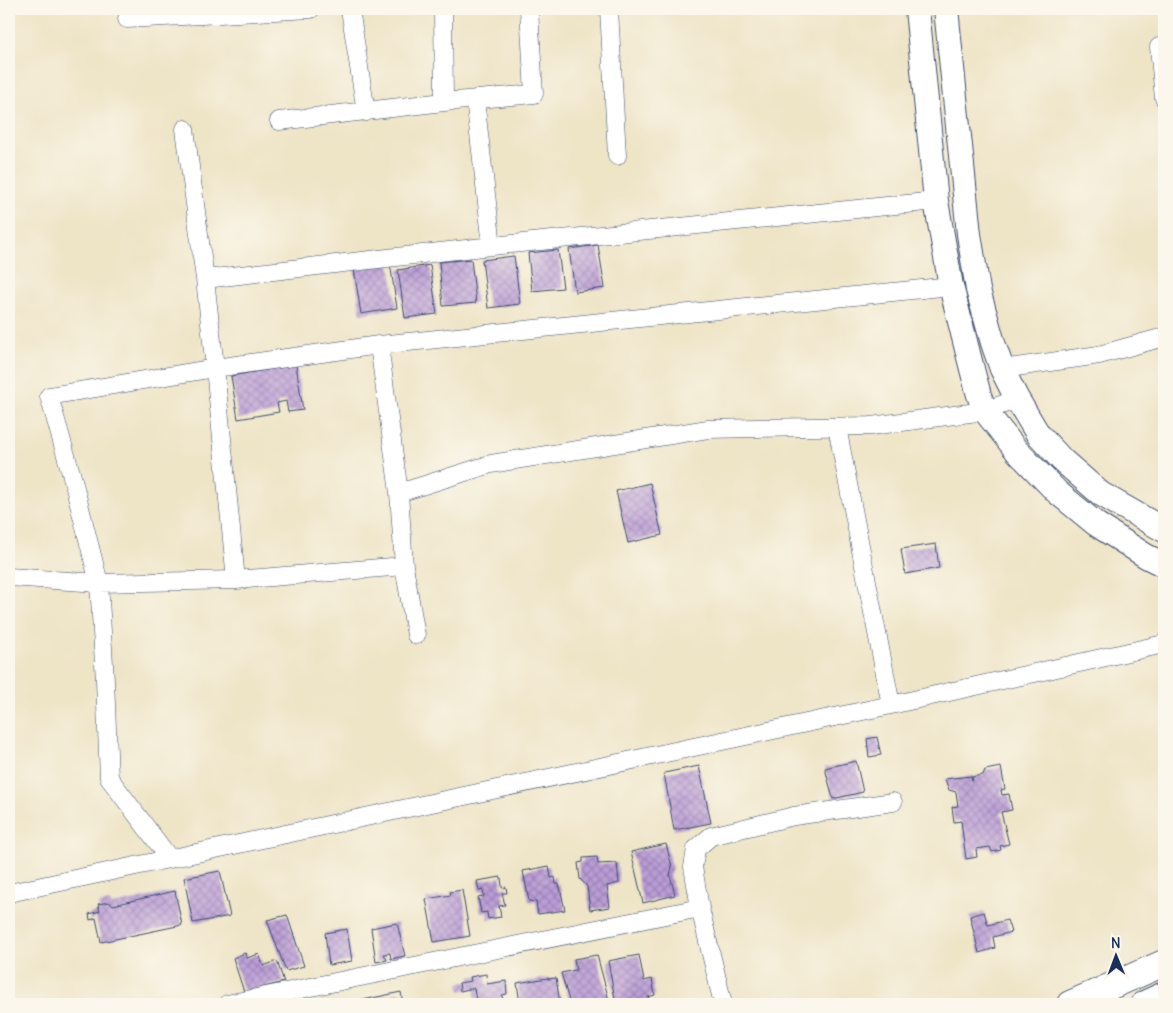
<svg xmlns="http://www.w3.org/2000/svg" width="1173" height="1013" viewBox="0 0 1173 1013" font-family="Delius,sans-serif">
<style>
.building{fill:url(#building-cross-hatch)}
.lines{fill:none;stroke-linecap:round;stroke-linejoin:round}
.street-casing{stroke:#3b4a6e;stroke-width:19}
.secondary-casing{stroke:#3b4a6e;stroke-width:26}
.primary-casing{stroke:#3b4a6e;stroke-width:28}
.street{stroke:#fff;stroke-width:18}
.secondary{stroke:#fff;stroke-width:24}
.primary{stroke:#fff;stroke-width:26}
</style>
<defs>
<pattern id="building-cross-hatch" width="8" height="8" patternUnits="userSpaceOnUse" patternTransform="scale(1.25)"><rect width="8" height="8" fill="#bb9dd6"/><path d="M0 0l8 8M0 8l8-8" fill="none" stroke="#9780b1"/></pattern>
</defs>
<rect width="100%" height="100%" fill="#fbf7ec"/>
<filter id="ink" filterUnits="userSpaceOnUse"><feTurbulence type="fractalNoise" baseFrequency=".02" numOctaves="2"/><feDisplacementMap in="SourceGraphic" scale="10" xChannelSelector="R" yChannelSelector="G"/><feConvolveMatrix kernelMatrix="1 2 1 2 8 2 1 2 1" color-interpolation-filters="sRGB"/></filter>
<filter id="wash" filterUnits="userSpaceOnUse"><feTurbulence type="fractalNoise" baseFrequency=".0096" numOctaves="4" result="noise"/><feDisplacementMap in="SourceGraphic" scale="20" xChannelSelector="R" yChannelSelector="G"/><feGaussianBlur stdDeviation="1.12" result="paint"/><feColorMatrix in="noise" values="0 0 0 0 0 0 0 0 0 0 0 0 0 0 0 0 0 1.4 0 .05"/><feComposite in="paint" operator="in"/></filter>
<g filter="url(#wash)">
<rect width="100%" height="100%" fill="#eee4c6"/>
<g id="blocks">
<path class="building" d="M598,245L605,288L575,292L569,249Z
M558,250L563,288L532,291L528,253Z
M514,256L520,304L488,308L482,260Z
M471,259L476,303L443,306L439,262Z
M390,263L397,308L361,314L354,269Z
M430,265L437,314L405,318L398,270Z
M296,365L303,410L288,412L286,401L277,403L279,412L238,419L231,376Z
M650,483L662,535L628,543L616,491Z
M936,544L939,568L905,574L901,549Z
M877,737L881,755L869,757L867,739Z
M856,761L863,792L833,799L825,768Z
M699,766L711,823L674,830L664,773Z
M1001,767L1005,789L1001,790L1002,795L1009,794L1012,810L1001,812L1009,844L1000,846L1001,850L992,852L990,847L976,849L977,857L966,859L961,821L954,822L952,807L958,806L956,792L949,790L945,779L971,776L972,782L973,781L972,777L983,775L985,770Z
M666,844L672,867L670,875L675,895L643,903L631,852Z
M597,857L598,864L617,863L619,883L607,886L610,907L590,910L587,886L580,879L578,863L583,862V858Z
M549,866L551,878L555,877L556,884H559L565,910L538,914L536,902L529,901L523,871Z
M220,871L230,916L193,923L184,878Z
M501,877L502,888L506,887L507,893H502L505,905L499,906L501,917L488,919L487,912L481,913L478,897L484,896L483,890L479,891L477,881Z
M462,890L470,936L434,942L426,899L451,895L450,892Z
M175,891L182,925L101,942L96,918L90,920L89,914L100,911L98,904L109,902L113,905Z
M984,912L988,925L1007,920L1011,932L993,937L995,948L979,953L970,916Z
M287,915L304,966L286,971L267,920Z
M397,923L405,956L391,959L390,953L384,954L387,960L376,962L371,928Z
M347,929L352,961L329,965L325,933Z
M245,953L247,958L259,954L263,966L277,961L284,982L244,992L233,958Z
M597,955L610,1004H570L561,973L576,970L574,959Z
M639,955L644,981L652,979L655,995L648,997L649,1004H616L608,961Z
M486,974L487,984L506,981L507,994L502,995L503,1002H509V1004H471L470,1003L476,1002L474,988L460,991L459,983L471,981L470,977Z
M548,978V979L556,978L560,1004H520L517,983Z
M401,992L403,1004H358V1001Z"/>
</g>
</g>
<g filter="url(#ink)">
<use href="#blocks" fill-opacity="0" stroke="#3b4a6e" stroke-width="1"/>
<g class="lines">
<g class="street-casing">
<path id="street" d="M350,9L366,112
M443,9L444,102
M609,9L617,156
M127,19L311,9
M1159,47L1164,98
M475,99L492,246
M279,121L444,102L534,94L529,9
M185,129L205,279L215,368L236,580
M205,279L492,246L936,201
M379,345L399,493L404,566L416,635
M1002,369L1099,355L1164,337
M837,427L891,705
M399,493L491,464L708,429L871,426L985,411L1017,399
M9,577L99,583L236,580L404,566
M170,859L109,778L105,680L99,583L73,480L49,396L215,368L379,345L951,286
M9,893L891,705L1164,644
M227,1004L700,908
M723,1004L700,908L693,867L696,849L711,836L794,816L893,802"/>
</g>
<g class="secondary-casing">
<path id="secondary" d="M917,9L936,201L951,286L973,373L979,395L985,411L1017,451L1057,492L1096,524L1146,556L1164,565
M946,9L969,234L978,290L993,343L1002,369L1017,399L1038,434L1062,460L1101,494L1164,530"/>
</g>
<g class="primary-casing">
<path id="primary" d="M1070,1004L1164,963
M1144,1004L1164,995"/>
</g>
<use href="#street" class="street"/>
<use href="#secondary" class="secondary"/>
<use href="#primary" class="primary"/>
</g>
</g>
<rect width="1173" height="1013" fill="none" stroke="#fbf7ec" stroke-width="30"/>
<g transform="translate(1116 956) rotate(359)" stroke="#fbf7ec" stroke-width="4" paint-order="stroke">
<path d="M0-4L9 19L0 12L-9 19Z" fill="#1b2f5e"/>
<text y="-8" font-size="14" font-weight="bold" text-anchor="middle" fill="#1b2f5e">N</text>
</g>
</svg>
